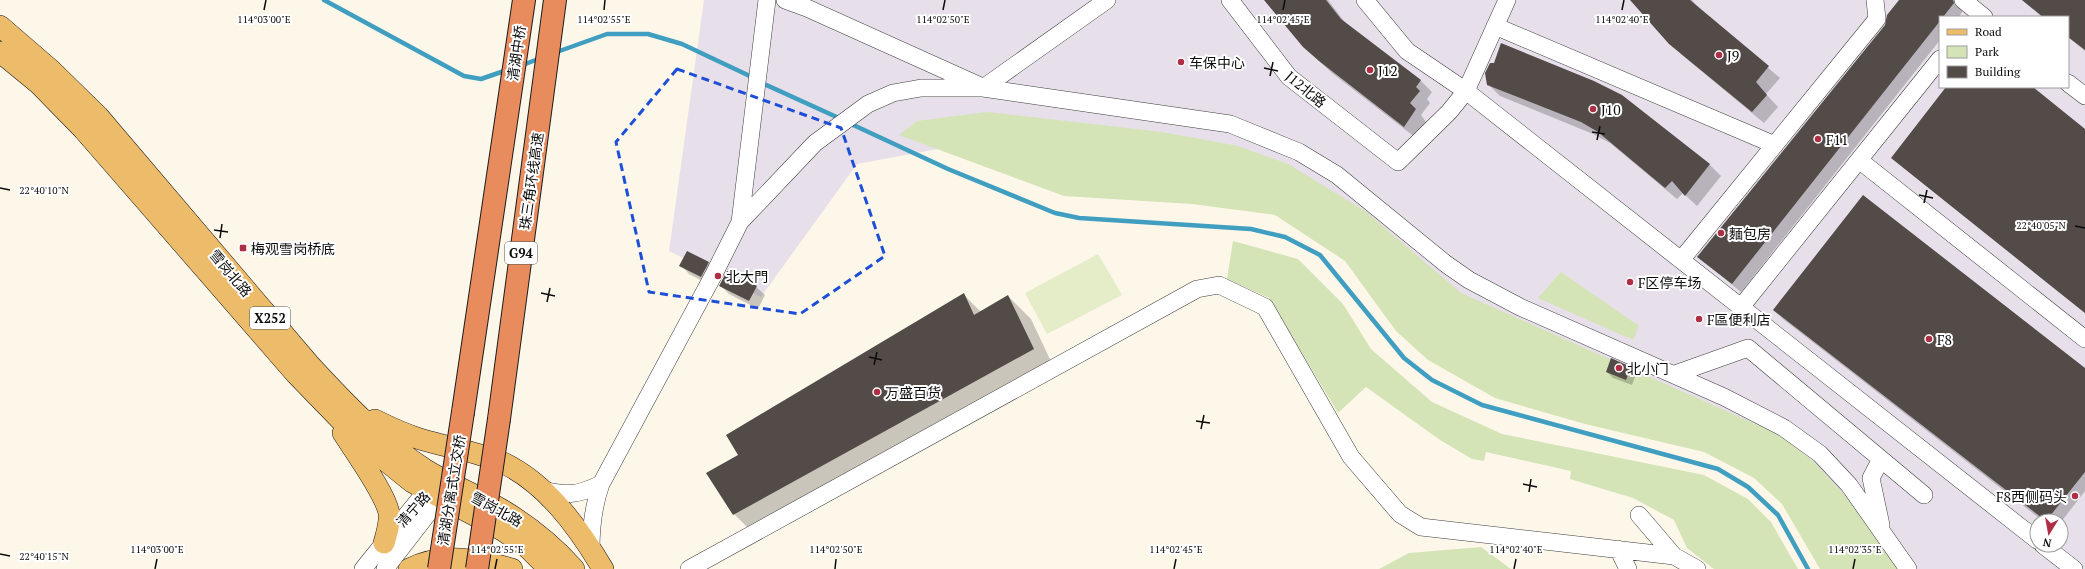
<svg xmlns="http://www.w3.org/2000/svg" width="2085" height="569" viewBox="0 0 2085 569" font-family="'PT Serif','Noto Sans SC',serif">
<style>
.industrial{fill:#e7dfe9;fill-rule:evenodd}
.green{fill:#d4e4b7}
.pitch{fill:#e4ecc8}
.shadow{fill:#0003}
.lines{fill:none;stroke-linecap:round;stroke-linejoin:round}
.stream{stroke:#409ec1;stroke-width:4.5}
.building{fill:#524b48}
.minor-casing{stroke:#3e3e3e;stroke-width:18}
.major-casing{stroke:#1c1c1c;stroke-width:22}
.highway-casing{stroke:#1c1c1c;stroke-width:24}
.minor{stroke:#fff;stroke-width:17}
.major{stroke:#edbc6a;stroke-width:21}
.highway{stroke:#e88b5d;stroke-width:22}
.highway-bridge-casing{stroke:#1c1c1c;stroke-width:24;stroke-linecap:butt}
.highway-bridge{stroke:#e88b5d;stroke-width:22}
.marked{fill:none;stroke:#1d4ed8;stroke-width:3;stroke-dasharray:8 5;stroke-linejoin:round}
.ticks{fill:none;stroke:#0b0b0b;stroke-width:1.5}
.poi-dot{fill:#ae2f45;stroke:#fff;stroke-width:1.5}
.labels{text-anchor:middle;dominant-baseline:central;stroke-width:4;stroke-linejoin:round;paint-order:stroke}
.shield{fill:#fff;stroke:#545454;stroke-width:1}
.shield-label{font-size:13px;font-weight:bold;fill:#0b0b0b}
.street-label{font-size:14px;fill:#0b0b0b;stroke:#fff}
.poi-label{font-size:14px;fill:#0b0b0b;stroke:#fff;text-anchor:start}
.ticks-label{font-size:10px;text-anchor:middle;fill:#0b0b0b;stroke:#fff;stroke-width:4;stroke-linejoin:round;paint-order:stroke}
</style>
<rect width="100%" height="100%" fill="#fdf7ea"/>
<path class="industrial" d="M704,0H2085V569H1846L1800,490L1473,348L1288,184L1008,136L857,164L761,297L669,251ZM1940,17H2068V87H1940ZM2037,521H2061V545H2037Z"/>
<path class="green" d="M987,112L1162,132L1238,146L1288,164L1365,211L1461,293L1782,436L1814,462L1863,515L1900,569H1820L1782,504L1754,478L1704,452L1585,424L1495,398L1428,360L1396,331L1345,261L1275,215L1192,204L1064,196L899,135L917,121Z
M1233,241L1298,259L1343,304L1371,349L1432,402L1502,434L1704,475L1748,499L1771,522L1798,569H1714L1687,548L1674,520L1633,498L1570,479L1571,471L1486,452L1484,461L1472,459L1440,440L1366,387L1338,413L1269,298L1227,279Z
M1561,272L1639,326L1633,340L1538,298Z
M1481,547L1511,569H1379L1409,553Z"/>
<path class="pitch" d="M1098,254L1122,295L1047,334L1025,293Z"/>
<path class="shadow" d="M1265,0H1328L1347,25L1420,80L1432,92L1427,99L1430,103L1421,115L1426,122L1416,138L1332,73L1316,58Z
M1631,0H1692L1702,12L1780,78L1766,94L1778,107L1764,123L1682,55Z
M1900,0H1970L1963,3L1962,12L1959,17H1940V40L1741,292L1698,257L1886,26Z
M2022,0H2085V51L2068,37V17H2042Z
M1488,84L1709,164L1721,176L1697,206L1683,193L1677,199L1610,143L1593,134L1500,96Z
M1947,87H2031L2085,130V313L1892,158Z
M708,263L717,271L710,285L689,274L681,265Z
M720,285L756,287L765,295L758,309L729,294Z
M964,295L981,312L1008,296L1031,319L1056,372L757,537L734,514L739,456Z
M1774,310L2085,370V491L2061,522L2043,521L1783,319Z
M1630,368L1636,374L1632,385L1613,378L1607,372Z"/>
<g class="lines">
<path class="stream" d="M324,0L464,76L481,79L507,70
M554,53L607,34H648L682,44L754,78
M520,66L541,58
M760,82L841,119
M849,123L948,169L1055,213L1079,218L1251,229L1285,237L1320,255L1404,358L1432,380L1482,405L1718,469L1748,487L1778,515L1808,569"/>
</g>
<path class="building" d="M1264,0H1326L1341,19L1421,80L1416,87L1420,91L1410,103L1416,109L1404,127L1319,61L1303,47Z
M1630,0H1690L1769,66L1756,82L1767,95L1752,112L1669,44Z
M1899,0H1953L1954,3L1943,17H1940V21L1732,284L1697,257L1885,25L1887,15Z
M2022,0H2085V50L2068,37V17H2043Z
M1501,43L1594,81L1622,95L1710,164L1685,196L1672,181L1665,188L1598,132L1581,122L1487,85L1485,73L1490,63H1494Z
M1946,87H2033L2085,129V313L1891,158Z
M1863,195L2085,368V472L2046,521L1773,310Z
M687,251L709,262L701,277L679,266Z
M727,271L757,286L749,301L719,286Z
M964,293L974,315L1008,295L1034,349L733,515L706,473L738,455L726,435Z
M1611,358L1631,367L1626,380L1606,372Z"/>
<g class="lines">
<g class="minor-casing">
<path id="minor" d="M785,0L807,8L978,85
M1230,0L1289,77L1398,162L1449,112L1466,91L1507,0
M1365,0L1407,51L1466,91L2037,540
M1963,0L1984,17
M1495,26L1775,145
M2068,83L2085,96
M983,88L1107,0
M1859,160L2085,339
M740,222L767,0
M1681,260L1877,19L1875,0
M1741,307L1940,59
M1675,374L1748,348L1924,495
M1881,459L1871,478L1881,525
M543,490C568,496 578,495 601,484
M1639,515L1674,556
M2043,545L2074,569
M1618,549L1628,569
M591,550C591,526 593,506 601,484L714,274L740,222L815,143L868,104L893,93L921,88H983L1230,124L1299,152L1337,175L1446,264L1469,280L1520,307L1724,397L1784,428L1820,454L1849,485L1908,569
M363,569L426,491L438,485
M385,569L440,498L444,485
M689,569L1197,289L1219,285L1265,307L1351,457L1400,514L1421,527L1674,556L1697,569"/>
</g>
<g class="major-casing">
<path id="major" d="M0,26L51,70L98,116L309,364C344,402 382,442 426,470C449,484 475,494 499,508C528,525 552,544 574,569
M0,52L39,84L84,130L296,374L361,441L412,482L502,530L526,546L549,569
M375,420C389,427 404,434 420,439C446,447 473,451 499,461C545,481 578,527 603,569
M343,433C355,452 385,493 389,513C390,523 387,533 384,543
M409,569C442,552 478,559 512,569"/>
</g>
<g class="highway-casing">
<path id="highway" d="M463,412L524,0
M499,419L555,0"/>
</g>
<use href="#minor" class="minor"/>
<use href="#major" class="major"/>
<use href="#highway" class="highway"/>
<g class="highway-bridge-casing">
<path id="highway-bridge" d="M439,569L463,412
M477,569L499,419"/>
</g>
<use href="#highway-bridge" class="highway-bridge"/>
</g>
<path class="marked" d="M677,69L841,128L885,256L800,314L649,292L616,142Z"/>
<path class="ticks" d="M264,10L266,0M604,10L605,0M943,10L945,0M1283,10L1285,0M1622,10L1624,0M1264,68L1278,71M1270,76L1273,62M1592,132L1605,134M1597,140L1600,126M0,188L10,190M1919,195L1933,198M1924,203L1927,190M2075,226L2085,228M214,230L228,232M220,238L222,224M541,293L555,296M547,302L550,288M869,357L882,360M874,365L877,352M1196,421L1210,423M1201,429L1204,415M1523,484L1537,487M1529,492L1531,479M0,554L10,556M155,569L157,559M495,569L497,559M835,569L836,559M1174,569L1176,559M1514,569L1516,559M1853,569L1855,559"/>
<g class="poi-dot">
<circle cx="1719" cy="55" r="4"/>
<circle cx="1181" cy="62" r="4"/>
<circle cx="1370" cy="70" r="4"/>
<circle cx="1593" cy="109" r="4"/>
<circle cx="1818" cy="139" r="4"/>
<circle cx="1721" cy="233" r="4"/>
<rect x="239" y="244" width="8" height="8" rx="2"/>
<circle cx="718" cy="276" r="4"/>
<circle cx="1630" cy="282" r="4"/>
<circle cx="1699" cy="319" r="4"/>
<circle cx="1929" cy="339" r="4"/>
<circle cx="1619" cy="368" r="4"/>
<circle cx="877" cy="392" r="4"/>
<circle cx="2075" cy="496" r="4"/>
</g>
<g class="labels">
<g class="shield">
<rect x="505" y="242" width="32" height="22" rx="3"/>
<rect x="250" y="307" width="40" height="22" rx="3"/>
</g>
<g class="shield-label">
<text x="521" y="253">G94</text>
<text x="270" y="318">X252</text>
</g>
<g class="street-label">
<text transform="translate(516 53) rotate(-82)">清湖中桥</text>
<text transform="translate(1306 89) rotate(40)">J12北路</text>
<text transform="translate(531 181) rotate(-82)">珠三角环线高速</text>
<text transform="translate(231 273) rotate(50)">雪岗北路</text>
<text transform="translate(451 490) rotate(-81)">清湖分离式立交桥</text>
<text transform="translate(413 509) rotate(-48)">清宁路</text>
<text transform="translate(497 509) rotate(29)">雪岗北路</text>
</g>
<g class="poi-label">
<text x="1727" y="55">J9</text>
<text x="1189" y="62">车保中心</text>
<text x="1378" y="70">J12</text>
<text x="1601" y="109">J10</text>
<text x="1826" y="139">F11</text>
<text x="1729" y="233">麵包房</text>
<text x="251" y="248">梅观雪岗桥底</text>
<text x="726" y="276">北大門</text>
<text x="1638" y="282">F区停车场</text>
<text x="1707" y="319">F區便利店</text>
<text x="1937" y="339">F8</text>
<text x="1627" y="368">北小门</text>
<text x="885" y="392">万盛百货</text>
<text x="2067" y="496" text-anchor="end">F8西侧码头</text>
</g>
</g>
<g class="ticks-label">
<text x="264" y="23">114°03'00"E</text>
<text x="604" y="23">114°02'55"E</text>
<text x="943" y="23">114°02'50"E</text>
<text x="1283" y="23">114°02'45"E</text>
<text x="1622" y="23">114°02'40"E</text>
<text x="44" y="194">22°40'10"N</text>
<text x="2041" y="229">22°40'05"N</text>
<text x="157" y="553">114°03'00"E</text>
<text x="497" y="553">114°02'55"E</text>
<text x="836" y="553">114°02'50"E</text>
<text x="1176" y="553">114°02'45"E</text>
<text x="1516" y="553">114°02'40"E</text>
<text x="1855" y="553">114°02'35"E</text>
<text x="44" y="560">22°40'15"N</text>
</g>
<rect x="1939" y="16" width="130" height="72" fill="#ffffff" stroke="#9d9d9d"/>
<rect x="1947" y="29" width="20" height="6" fill="#edbc6a" stroke="#9d9d9d"/>
<text x="1975" y="36" font-size="12" fill="#0b0b0b">Road</text>
<rect x="1947" y="46" width="20" height="12" fill="#d4e4b7" stroke="#9d9d9d"/>
<text x="1975" y="56" font-size="12" fill="#0b0b0b">Park</text>
<rect x="1947" y="66" width="20" height="12" fill="#524b48" stroke="#9d9d9d"/>
<text x="1975" y="76" font-size="12" fill="#0b0b0b">Building</text>
<g transform="translate(2049 533) rotate(191)"><circle r="19" fill="#ffffff" stroke="#9d9d9d"/>
<path d="M0-3L7 15L0 10L-7 15Z" fill="#ae2f45"/>
<text y="-6" font-size="11" font-weight="bold" text-anchor="middle" fill="#0b0b0b">N</text>
</g>
</svg>
